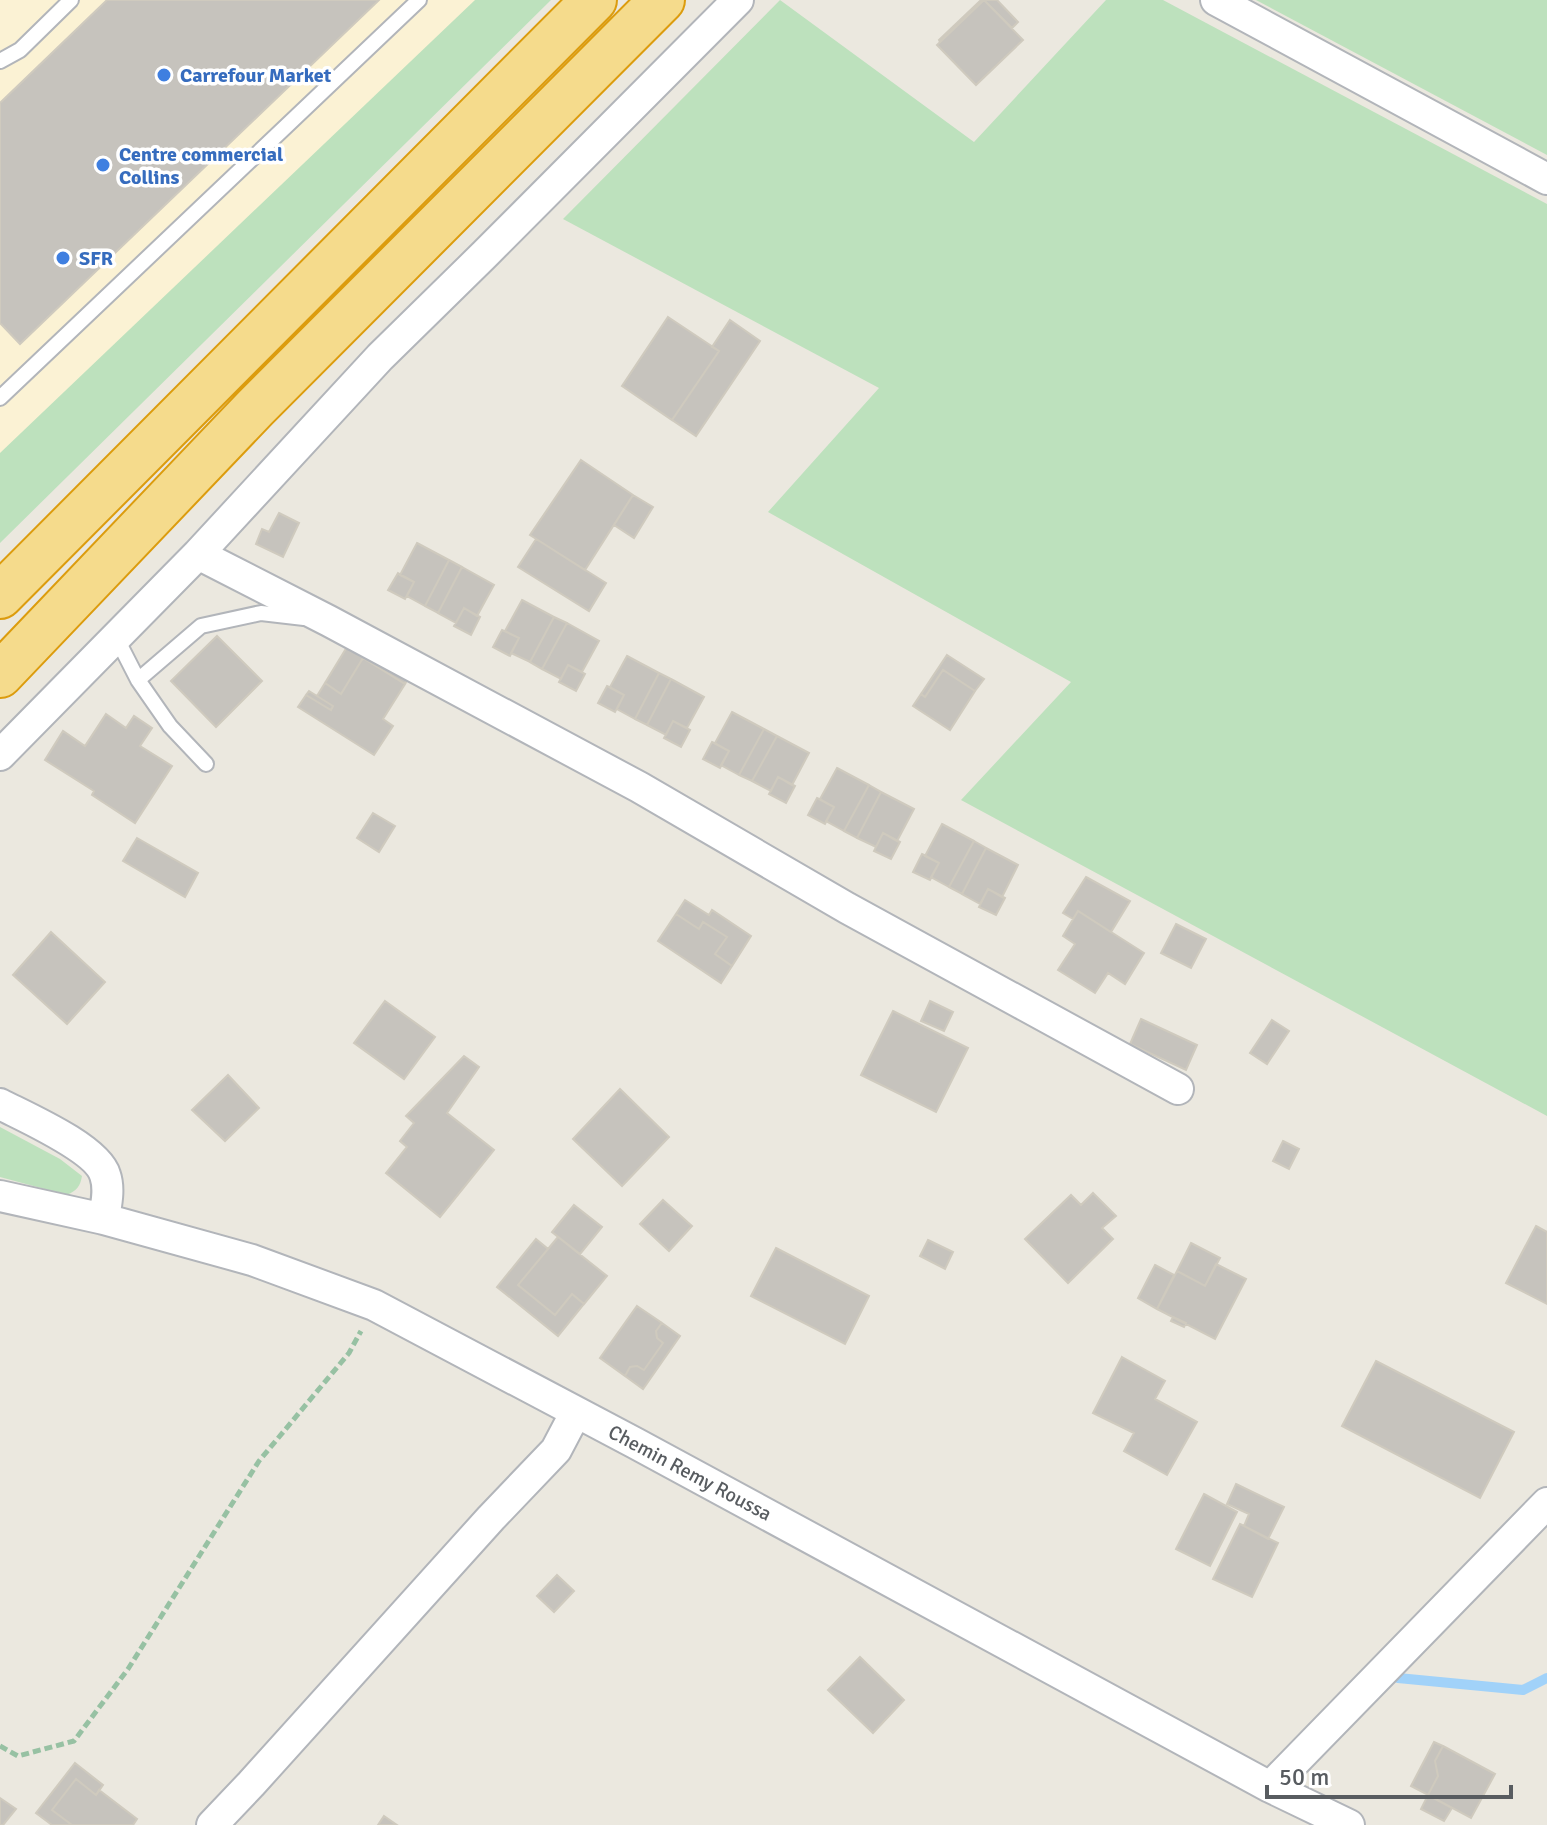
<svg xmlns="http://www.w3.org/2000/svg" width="1547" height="1825" viewBox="0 0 1547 1825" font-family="Signika,sans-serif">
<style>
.commercial{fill:#fbf2d4}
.green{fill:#bde1bd}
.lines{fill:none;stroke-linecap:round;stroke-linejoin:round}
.stream{stroke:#a1d2f9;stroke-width:10}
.building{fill:#c6c3bd;stroke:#cfcabe;stroke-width:2}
.lane-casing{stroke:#b2b5ba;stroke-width:18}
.street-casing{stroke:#b2b5ba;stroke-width:34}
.highway-casing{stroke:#dc9c0e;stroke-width:48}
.path{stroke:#97c1a3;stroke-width:5;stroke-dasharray:8 4;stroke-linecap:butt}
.lane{stroke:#fff;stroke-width:14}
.street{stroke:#fff;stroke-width:30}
.highway{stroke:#f5db8c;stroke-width:44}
.shop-dot{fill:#3f7fe0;stroke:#fff;stroke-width:3}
.labels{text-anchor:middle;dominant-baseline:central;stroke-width:7;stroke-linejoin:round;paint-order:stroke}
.shop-label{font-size:20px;font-weight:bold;fill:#366cbe;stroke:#fff;text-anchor:start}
.street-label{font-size:20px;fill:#585c60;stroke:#fff}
</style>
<rect width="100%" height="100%" fill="#ebe8df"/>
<path class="commercial" d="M0,0H476L0,458Z"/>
<path class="green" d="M475,0H551L0,543V453Z
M780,0L974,142L1106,0H1163L1547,204V1116L961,800L1071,682L768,512L879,388L563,219Z
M1256,0H1547V155Z
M0,1127L60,1159L82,1176C80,1187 77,1190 67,1195L0,1177Z"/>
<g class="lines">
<path class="stream" d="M1398,1678L1523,1690L1547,1678"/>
</g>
<path class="building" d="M107,0H379L20,344L0,323V103Z
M981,0H984L940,42L939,40Z
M984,0L1023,40L976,85L937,45Z
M984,0H997L1018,22L1012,28Z
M668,317L719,351L672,420L622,386Z
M730,320L760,341L696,436L672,420L719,351L712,347Z
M581,460L633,495L585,570L530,535Z
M633,495L653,507L634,538L614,525Z
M279,513L299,523L283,557L256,544L262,529L269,532Z
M536,539L606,583L589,611L518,567Z
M417,543L449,560L425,606L407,596L414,582L400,575Z
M449,560L462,567L438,613L425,606Z
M462,567L494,585L477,616L464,608L456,623L438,613Z
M398,573L414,582L405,599L388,590Z
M522,600L554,617L530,662L511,653L519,638L505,631Z
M464,608L480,617L471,635L454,626Z
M554,617L567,623L542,669L530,662Z
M567,623L599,641L582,672L568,665L561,679L542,669Z
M502,630L519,638L510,656L493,647Z
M217,636L262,681L216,727L171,681Z
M347,647L363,658L341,694L325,683Z
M366,654L407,680L405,684L363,658Z
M947,655L984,679L975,691L943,670L925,697L921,694Z
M627,656L659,673L635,719L617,709L624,695L610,687Z
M363,658L405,684L383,719L393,726L374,755L298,707L306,695L331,710L333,706L317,696L325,683L341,694Z
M568,665L585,674L576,691L559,682Z
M943,670L975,691L950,730L913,706L921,694L925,697Z
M659,673L671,679L647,725L635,719Z
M671,679L704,697L687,728L673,721L666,735L647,725Z
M607,686L624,695L615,712L598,703Z
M309,691L333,706L331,710L306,695Z
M732,712L764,729L739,775L721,765L729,751L715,743Z
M106,714L126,728L134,716L152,728L140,746L172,766L135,823L92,795L94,791L45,760L63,731L85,746Z
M673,721L690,730L681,747L664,738Z
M764,729L777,736L752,781L739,775Z
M777,736L809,753L792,785L778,777L771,791L752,781Z
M712,742L729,751L720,768L703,759Z
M837,768L869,785L844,831L826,821L834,807L820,799Z
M778,777L795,786L786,803L769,794Z
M869,785L881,792L857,838L844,831Z
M881,792L914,809L897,841L883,833L876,847L857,838Z
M817,798L834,807L825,824L808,815Z
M373,813L395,826L379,852L357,838Z
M942,824L974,841L949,887L931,877L939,863L925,856Z
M883,833L900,842L891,859L874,851Z
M137,838L198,873L185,897L123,861Z
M974,841L986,848L962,894L949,887Z
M986,848L1018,865L1002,897L988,889L980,904L962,894Z
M922,854L939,863L930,880L913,872Z
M1086,877L1130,901L1111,932L1078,911L1073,919L1063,913Z
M988,889L1005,898L996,915L979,907Z
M685,900L709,915L712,910L751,936L732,966L715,954L727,937L703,922L699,929L676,914Z
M1078,911L1144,953L1125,984L1108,973L1095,993L1058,970L1075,944L1063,936Z
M676,914L699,929L703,922L727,937L715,954L732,966L721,983L658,941Z
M1176,924L1206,939L1191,968L1161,953Z
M51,932L105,982L67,1024L13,975Z
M385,1001L435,1037L404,1079L354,1043Z
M930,1001L953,1012L944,1031L921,1021Z
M893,1011L968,1048L936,1112L861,1075Z
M1141,1019L1197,1045L1186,1070L1130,1044Z
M1272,1020L1289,1031L1267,1064L1250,1053Z
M464,1056L479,1067L447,1113L494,1150L440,1217L386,1173L407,1147L400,1141L414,1123L406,1116Z
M228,1075L259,1108L225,1141L192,1110Z
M620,1089L669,1137L622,1186L573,1139Z
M1283,1141L1299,1149L1289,1169L1273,1161Z
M1093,1193L1116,1216L1102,1228L1113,1239L1068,1283L1025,1239L1071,1195L1081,1205Z
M663,1200L692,1226L669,1251L640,1224Z
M574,1205L602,1227L580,1254L552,1232Z
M1536,1226L1547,1232V1304L1506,1283Z
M558,1237L607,1276L584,1304L572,1294L555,1315L518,1285Z
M536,1239L548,1249L518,1285L555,1315L572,1294L584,1304L558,1336L497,1287Z
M928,1240L953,1252L945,1269L920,1256Z
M1191,1243L1220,1258L1205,1286L1177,1271Z
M776,1248L869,1296L845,1344L751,1296Z
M1216,1264L1246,1279L1215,1339L1157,1309L1177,1271L1205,1286Z
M1155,1265L1174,1275L1157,1309L1138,1298Z
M637,1306L662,1323L656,1331L657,1338L663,1343L644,1370L637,1366L630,1367L625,1376L600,1358Z
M1173,1317L1186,1323L1184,1327L1171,1321Z
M662,1323L680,1336L643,1389L625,1376L630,1367L637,1366L644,1370L663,1343L657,1338L656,1331Z
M1122,1357L1165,1381L1155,1399L1197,1422L1167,1475L1124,1451L1134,1433L1093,1413Z
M1376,1361L1514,1432L1480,1498L1342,1426Z
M1236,1484L1284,1507L1268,1539L1244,1526L1249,1514L1227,1504Z
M1204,1494L1237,1512L1210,1566L1176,1549Z
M1240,1524L1278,1543L1252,1597L1213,1579Z
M557,1575L574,1591L554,1612L537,1596Z
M860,1657L904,1700L873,1733L828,1690Z
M1434,1742L1443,1746L1435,1761L1438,1776L1428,1795L1411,1786Z
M1443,1746L1495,1774L1471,1818L1428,1795L1438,1776L1435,1761Z
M75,1763L103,1785L96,1795L76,1779L52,1810L72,1825H52L36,1813Z
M76,1779L96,1795L99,1790L137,1819L133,1825H72L52,1810Z
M1428,1795L1452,1808L1444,1821L1421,1809Z
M0,1798L16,1809L3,1825H0Z
M384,1816L397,1825H378Z"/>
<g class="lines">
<g class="lane-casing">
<path id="lane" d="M0,61L20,50L71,0
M0,398L419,0
M116,637L138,680L170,726L206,764
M138,680L201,626L261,613L304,618"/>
</g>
<g class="street-casing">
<path id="street" d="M1216,0L1547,179
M198,554L329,621L639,787L847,908L1178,1089
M0,755L198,554L380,357L485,254L738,0
M0,1104C25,1117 97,1148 105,1175C110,1189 106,1205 104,1219
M0,1196L104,1219L252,1260L374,1305L635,1443L1270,1787L1349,1825
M1270,1787L1547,1503
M212,1825L251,1784L491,1518L556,1450L576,1412"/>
</g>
<g class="highway-casing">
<path id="highway" d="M0,596L594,0
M0,675L255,408L662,0"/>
</g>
<path class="path" d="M0,1746L18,1756L74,1741L128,1669L259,1461L349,1353L361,1331"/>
<use href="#lane" class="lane"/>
<use href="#street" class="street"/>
<use href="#highway" class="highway"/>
</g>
<g class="shop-dot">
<circle cx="164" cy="75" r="8"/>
<circle cx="103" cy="165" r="8"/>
<circle cx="63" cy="258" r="8"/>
</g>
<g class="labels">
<g class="shop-label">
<text x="180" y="75">Carrefour Market</text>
<text x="119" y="154">Centre commercial<tspan x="119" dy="23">Collins</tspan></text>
<text x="79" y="258">SFR</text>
</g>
<g class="street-label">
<text transform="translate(690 1473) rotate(28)">Chemin Remy Roussa</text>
</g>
</g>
<path d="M1267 1785v12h244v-12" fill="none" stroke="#585c60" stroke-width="4"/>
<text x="1279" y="1785" font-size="24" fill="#585c60" stroke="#ffffff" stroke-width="6" paint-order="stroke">50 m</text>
</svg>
